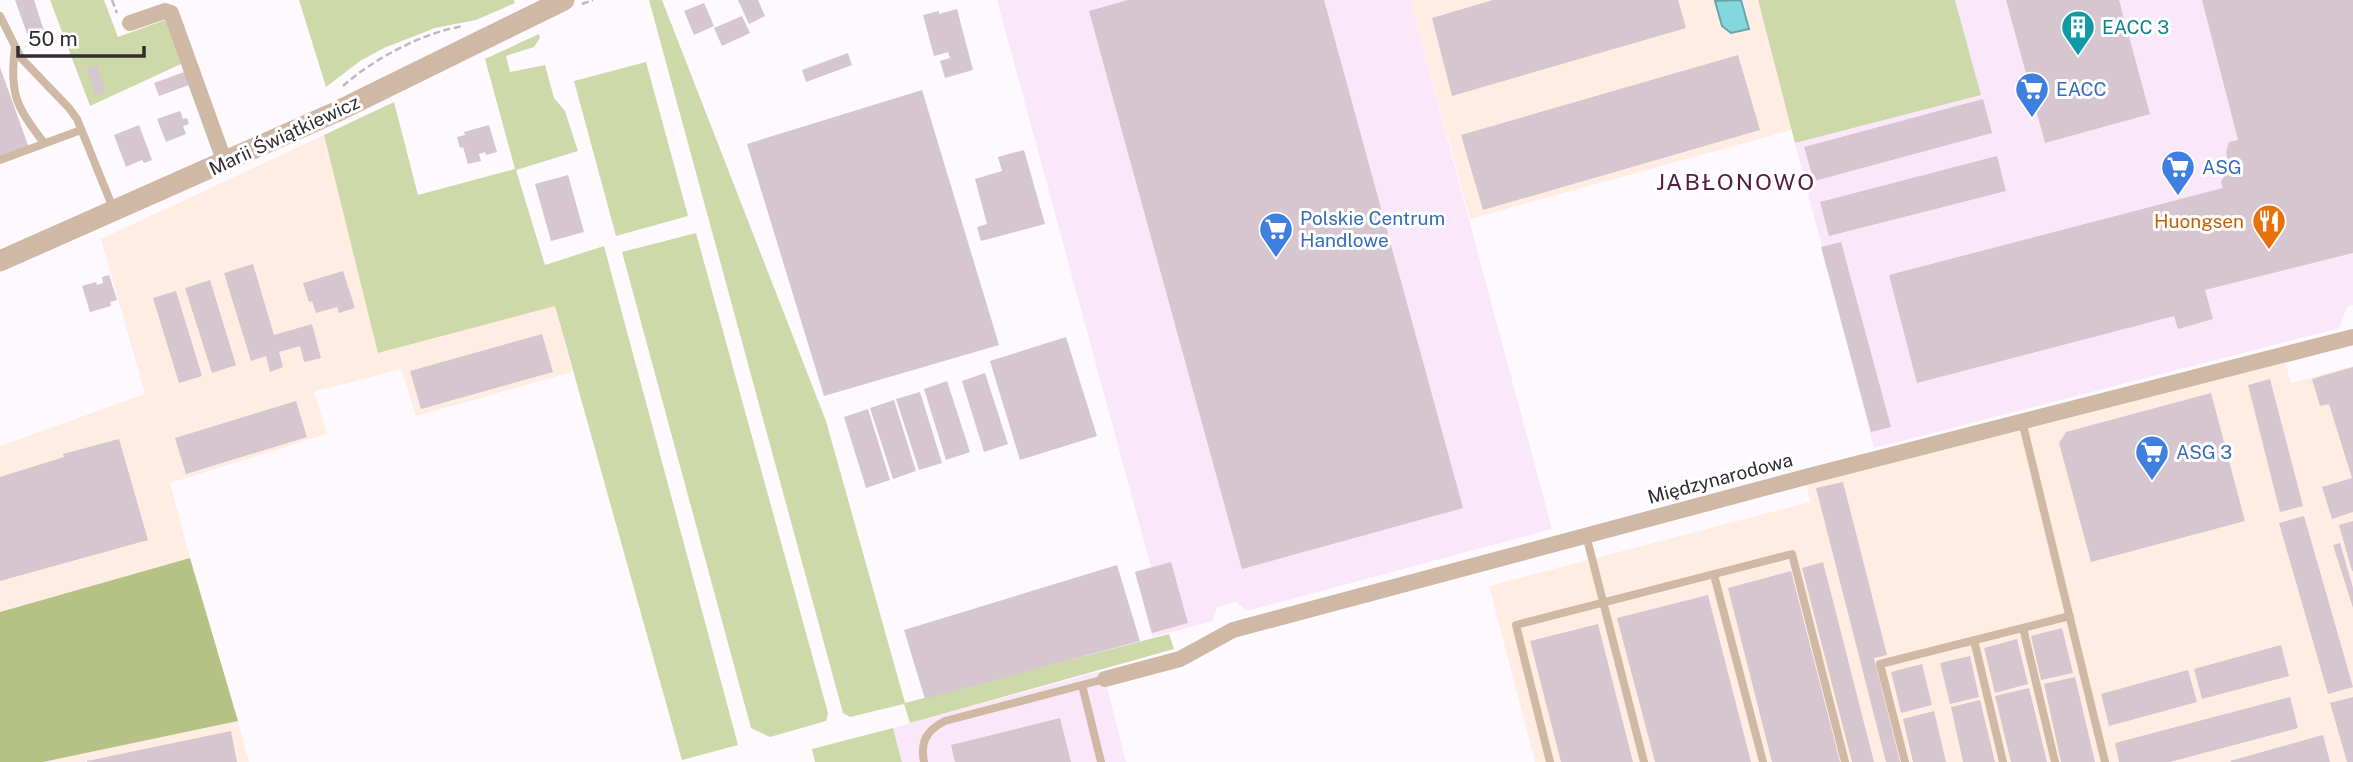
<svg xmlns="http://www.w3.org/2000/svg" width="2353" height="762" viewBox="0 0 2353 762" font-family="'Public Sans',sans-serif">
<style>
.built{fill:#fae7f9}
.industrial{fill:#ffede3}
.green{fill:#ced9a9}
.forest{fill:#b5c284}
.water{fill:#82d8dd;stroke:#6aa4a9;stroke-width:2}
.building{fill:#d6c6d0}
.lines{fill:none;stroke-linecap:round;stroke-linejoin:round}
.path{stroke:#beb9be;stroke-width:2.5;stroke-dasharray:7 3.5;stroke-linecap:butt}
.service{stroke:#cfb9a5;stroke-width:8}
.minor{stroke:#cfb9a5;stroke-width:16}
.tertiary{stroke:#cfb9a5;stroke-width:21}
.labels{text-anchor:middle;dominant-baseline:central;stroke-width:6;stroke-linejoin:round;paint-order:stroke}
.culture-label{font-size:19px;fill:#0d838f;stroke:#fff;text-anchor:start}
.shop-label{font-size:19px;fill:#366cbe;stroke:#fff;text-anchor:start}
.street-label{font-size:19px;fill:#312c31;stroke:#fff}
.food-label{font-size:19px;fill:#c56008;stroke:#fff;text-anchor:end}
.quarter-label{font-size:23px;letter-spacing:2px;fill:#531b45;stroke:#fff}
</style>
<rect width="100%" height="100%" fill="#fef9fe"/>
<path class="built" d="M997,0H1410L1552,529L1247,611L1236,602L1217,607L1213,621L1152,637L1135,572L1151,567Z
M1955,0H2353V305L2347,307L2339,328L1874,448L1795,143L1981,95Z
M1100,671L1105,679L1126,762H902L893,728Z"/>
<path class="industrial" d="M1410,0H1758L1792,130L1470,219Z
M324,135L379,353L555,305L572,372L416,416L401,369L314,392L327,434L170,483L190,558L0,612V446L145,394L101,239Z
M2284,358L2291,383L2353,366V762H1535L1489,586L1810,502L1807,485L1850,471L2050,423Z
M238,721L249,762H43Z"/>
<path class="green" d="M50,0H104L118,37L165,20L181,64L90,106Z
M299,0H514L515,3L476,20L435,28L384,48L360,61L326,87Z
M649,0H662L826,421L905,703L1169,634L1174,649L910,723L904,704L850,717L843,713Z
M1758,0H1955L1981,95L1795,143Z
M539,34L540,38L534,47L506,56L510,72L545,65L554,98L565,111L578,151L516,170L545,265L604,246L738,745L682,760L555,306L378,353L324,135L394,102L418,195L515,169L485,59Z
M646,62L688,216L616,236L574,81Z
M696,233L828,713L826,721L770,737L751,728L622,252Z
M893,728L902,762H815L812,749Z"/>
<path class="forest" d="M190,558L238,721L43,762H0V612Z"/>
<path class="water" d="M1741,0L1749,29L1731,33L1722,26L1715,1Z"/>
<path class="building" d="M15,0H34L46,37L30,42Z
M738,0H758L765,16L749,24Z
M1128,0H1324L1463,508L1242,569L1089,11Z
M1493,0H1678L1686,28L1452,96L1432,18Z
M2006,0H2119L2150,114L2045,143Z
M2202,0H2353V253L2205,290L2213,319L2178,329L2174,316L1917,383L1889,275L2223,188L2221,182L2226,173L2231,172L2226,152L2229,142L2238,140Z
M704,3L714,26L694,35L684,11Z
M957,9L973,70L945,78L940,61L950,58L948,52L934,56L923,15L939,11V14Z
M742,16L750,33L722,46L714,28Z
M848,53L852,65L806,82L802,70Z
M1738,55L1760,130L1483,210L1461,135Z
M97,65L106,91L96,95L86,69Z
M0,67L29,148L0,158Z
M184,72L189,85L159,96L154,83Z
M922,90L999,345L824,396L747,144Z
M1983,99L1992,133L1814,181L1804,147Z
M180,111L183,119L187,118L189,124L183,126L186,134L166,142L157,119Z
M139,125L152,160L144,163L142,160L126,167L114,135Z
M489,125L497,152L486,155L485,152L479,154L481,161L468,164L463,147L460,148L457,137L465,135L464,132Z
M1024,150L1045,224L981,241L977,227L987,224L975,179L1002,171L998,157Z
M1997,156L2006,191L1829,236L1820,202Z
M568,175L584,232L551,241L535,184Z
M1841,242L1891,427L1871,432L1821,247Z
M253,264L274,335L312,324L321,358L304,362L300,346L279,352L283,367L270,372L266,356L251,361L224,273Z
M343,271L355,308L339,313L337,307L316,313L312,301L309,302L303,283Z
M109,275L117,300L110,302L111,306L90,312L82,286L96,282L97,285L103,283L102,277Z
M210,280L236,365L212,373L185,288Z
M176,291L202,376L179,383L153,298Z
M542,334L553,372L421,409L410,371Z
M1066,337L1097,436L1020,460L990,361Z
M2353,367V512L2332,519L2322,487L2352,478L2329,404L2320,406L2312,379Z
M985,373L1008,444L984,452L962,381Z
M2270,379L2303,506L2280,512L2248,385Z
M947,381L970,452L946,460L924,389Z
M920,392L942,463L919,470L896,399Z
M2211,393L2245,521L2091,562L2059,443L2066,432Z
M894,400L916,471L893,479L870,408Z
M296,401L307,437L186,474L175,438Z
M868,409L890,480L866,488L844,417Z
M119,439L148,540L0,581V477L64,457L63,454Z
M1843,482L1887,655L1874,658L1900,762H1886L1816,488Z
M2304,516L2353,687L2328,694L2279,523Z
M2353,521V571H2352L2339,525Z
M2340,543L2353,588V608L2333,545Z
M1171,562L1188,623L1152,633L1135,572Z
M1823,562L1874,762H1852L1802,568Z
M1117,565L1140,641L925,699L904,630Z
M1791,571L1840,762H1772L1728,588Z
M1708,595L1751,762H1655L1617,618Z
M1598,624L1633,762H1561L1530,641Z
M2062,628L2073,673L2041,680L2031,636Z
M2017,639L2028,684L1995,693L1984,648Z
M2281,645L2289,676L2202,699L2194,669Z
M1970,656L1979,697L1950,704L1940,663Z
M1922,664L1932,705L1901,713L1891,672Z
M2188,670L2197,702L2109,726L2101,694Z
M2075,677L2095,762H2061L2044,684Z
M2029,688L2047,762H2011L1995,696Z
M2290,697L2298,728L2170,762H2119L2115,743Z
M2353,697V762H2347L2330,703Z
M1980,700L1995,762H1963L1951,707Z
M1934,711L1946,762H1913L1903,719Z
M1060,718L1071,762H955L951,745Z
M231,731L237,762H87V761Z
M2323,735L2330,762H2231L2230,761Z"/>
<g class="lines">
<path class="path" d="M112,0L117,13
M582,4L593,0
M343,86C373,59 424,32 464,26"/>
<path class="service" d="M0,16L21,58L69,108L77,119L113,208
M15,47C9,94 16,106 44,143
M0,160L81,130
M2022,421L2105,762
M1586,535L1644,762
M1714,575L1763,762
M2023,628L2055,762
M1974,640L2003,762
M924,762C920,741 927,730 945,721L1082,685
M1101,762L1082,685L1105,679
M1550,762L1516,625L1792,554L1845,762
M1905,762L1880,664L2070,616"/>
<path class="minor" d="M130,23L165,11L171,13L225,163
M1105,679L1180,659L1233,630L1813,475L2353,337"/>
<path class="tertiary" d="M0,261L336,112L564,0"/>
</g>
<defs>
<g id="building-pin" transform="scale(1.75)"><path d="M0 17L-7.5 6A9.5 9.5 0 1 1 7.5 6Z" fill="#0f9aa8" stroke="#fff"/><path d="M-4-6H4V6H1V3H-1V6H-4ZM-2.5-4.3h1.7v1.8h-1.7ZM.8-4.3h1.7v1.8H.8ZM-2.5-1h1.7V.8h-1.7ZM.8-1h1.7V.8H.8Z" fill="#fff"/></g>
<g id="supermarket-pin" transform="scale(1.75)"><path d="M0 17L-7.5 6A9.5 9.5 0 1 1 7.5 6Z" fill="#3f7fe0" stroke="#fff"/><path d="M-6-5.5h2.5l.6 2H6L4.5 2H-2.5L-4.4-4H-6ZM-1.5 3.2a1.3 1.3 0 1 0 .1 0ZM3 3.2a1.3 1.3 0 1 0 .1 0Z" fill="#fff"/></g>
<g id="restaurant-pin" transform="scale(1.75)"><path d="M0 17L-7.5 6A9.5 9.5 0 1 1 7.5 6Z" fill="#e8710a" stroke="#fff"/><path d="M-5-6h1v4h1v-4h1v4h1v-4h1v5L-1.5 .5V6h-2V.5L-5-1ZM5-6V6H3V1.5H1.5Q1.5-4 5-6Z" fill="#fff"/></g>
</defs>
<g fill-rule="evenodd">
<use href="#building-pin" x="2078" y="27"/>
<use href="#supermarket-pin" x="2032" y="89"/>
<use href="#supermarket-pin" x="2178" y="167"/>
<use href="#restaurant-pin" x="2269" y="221"/>
<use href="#supermarket-pin" x="1276" y="229"/>
<use href="#supermarket-pin" x="2152" y="452"/>
</g>
<g class="labels">
<g class="culture-label">
<text x="2102" y="27">EACC 3</text>
</g>
<g class="shop-label">
<text x="2056" y="89">EACC</text>
<text x="2202" y="167">ASG</text>
<text x="1300" y="218">Polskie Centrum<tspan x="1300" dy="22">Handlowe</tspan></text>
<text x="2176" y="452">ASG 3</text>
</g>
<g class="street-label">
<text transform="translate(284 135) rotate(-25)">Marii Świątkiewicz</text>
<text transform="translate(1720 478) rotate(-15)">Międzynarodowa</text>
</g>
<g class="food-label">
<text x="2244" y="221">Huongsen</text>
</g>
<g class="quarter-label">
<text x="1736" y="181">JABŁONOWO</text>
</g>
</g>
<path d="M18 46v10h126v-10" fill="none" stroke="#312c31" stroke-width="3.5"/>
<text x="28" y="46" font-size="21" fill="#312c31" stroke="#ffffff" stroke-width="5" paint-order="stroke">50 m</text>
</svg>
